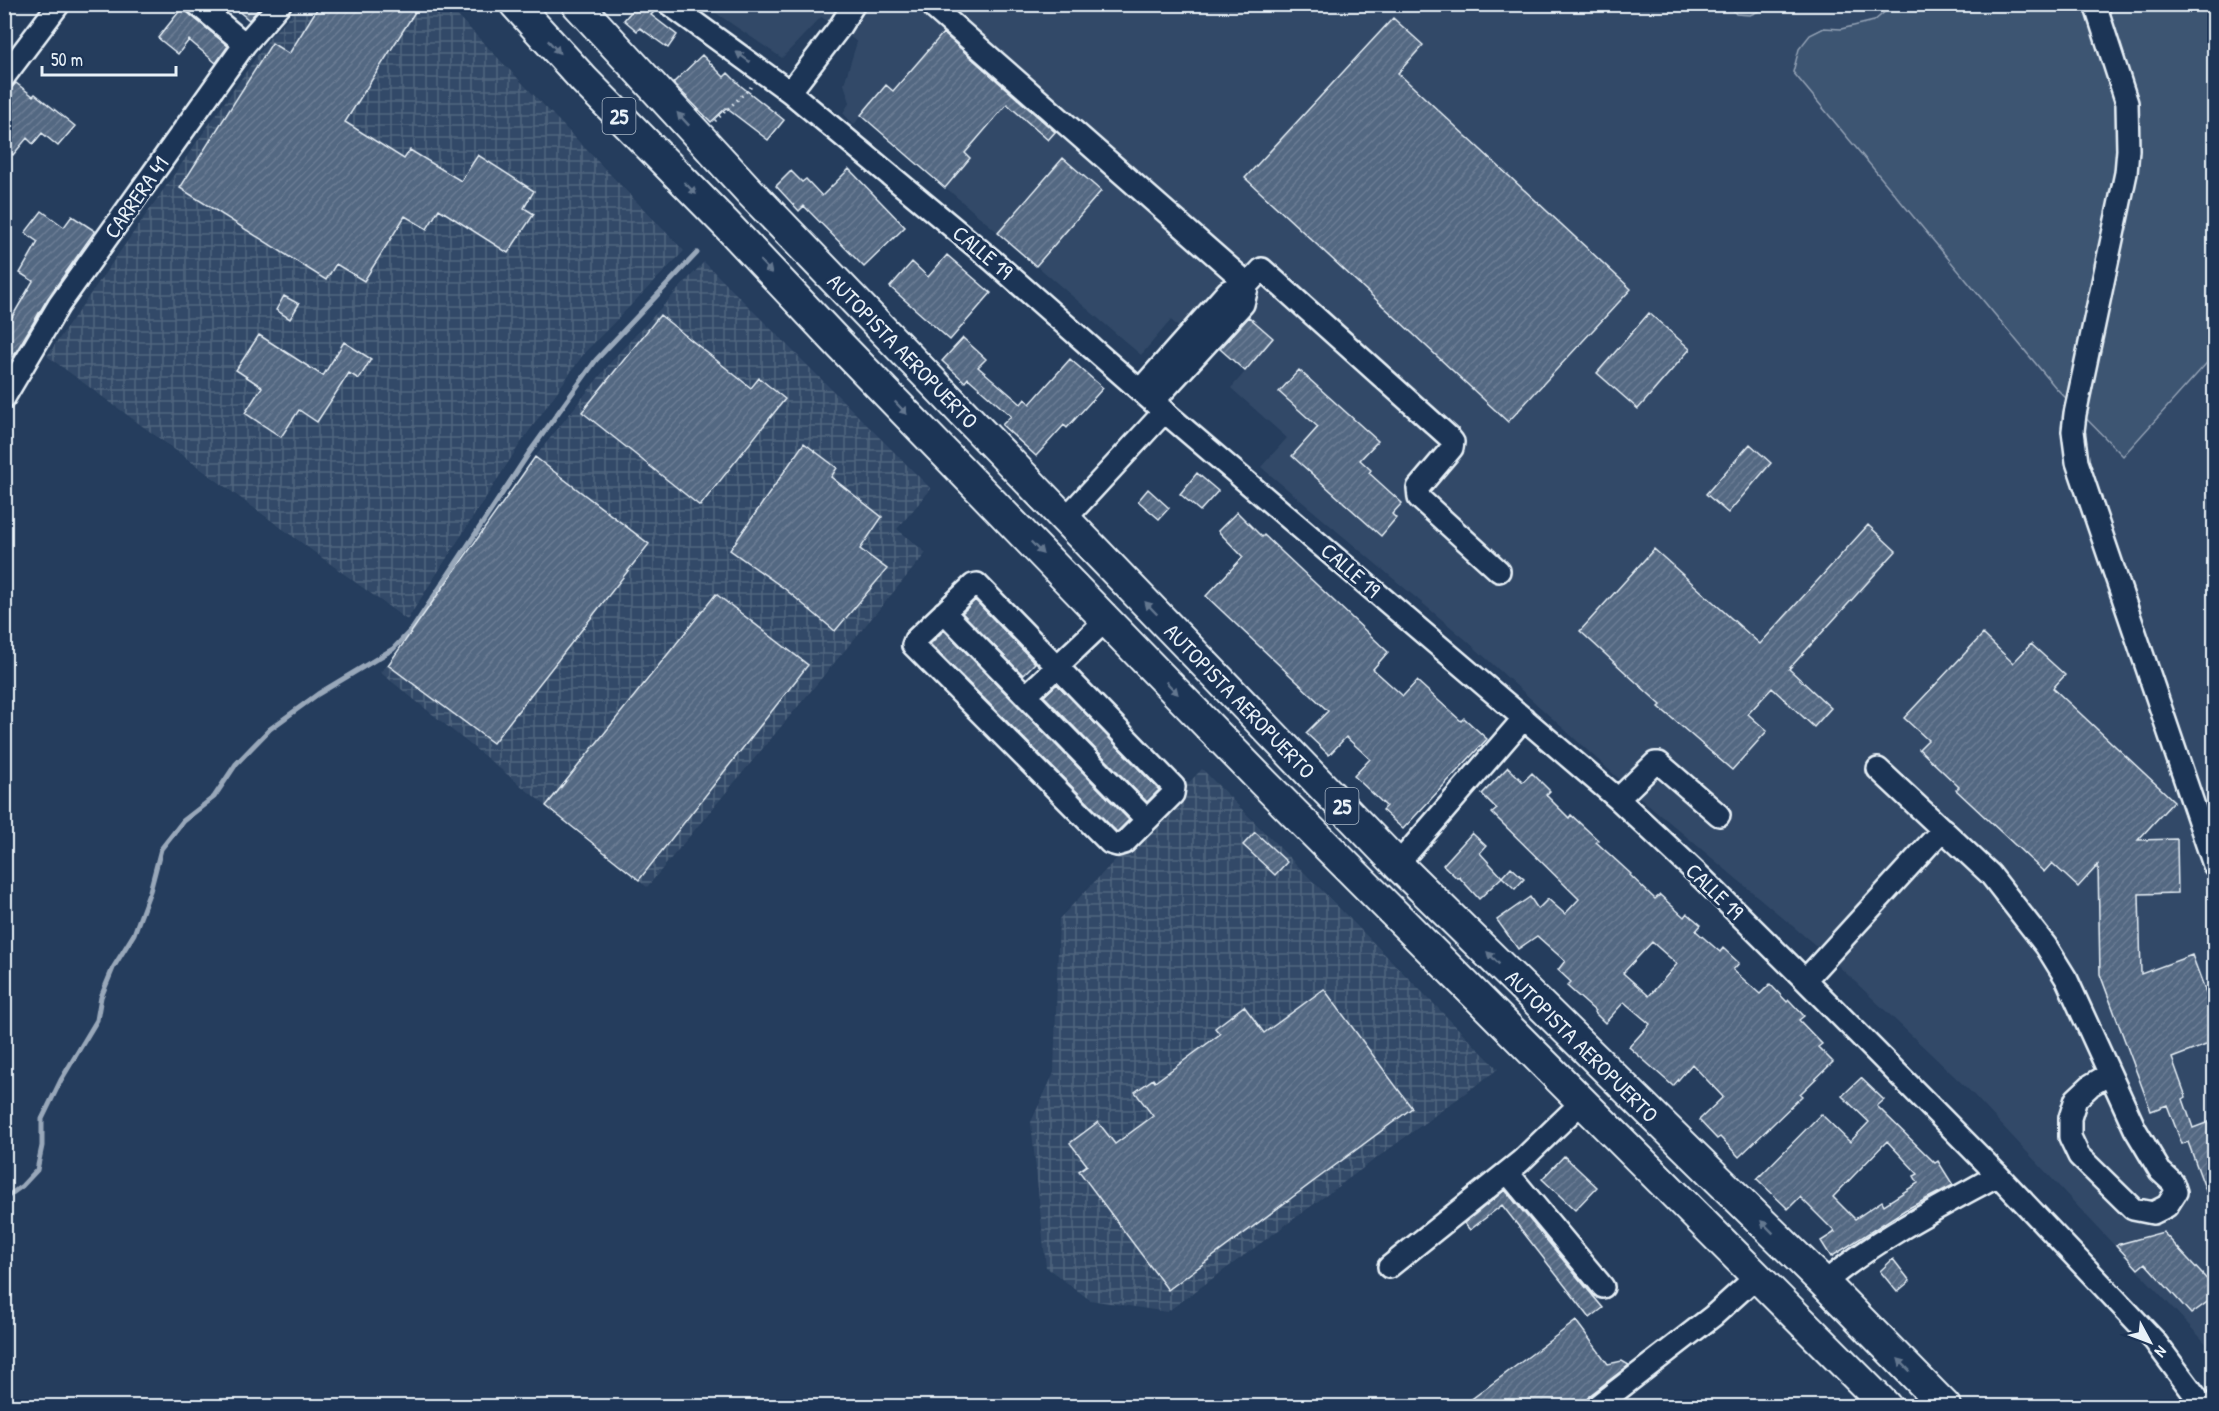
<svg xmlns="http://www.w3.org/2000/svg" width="2219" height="1411" viewBox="0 0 2219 1411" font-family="'Patrick Hand',sans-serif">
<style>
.built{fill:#334a68}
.industrial{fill:url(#industrial-grid)}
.green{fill:#3e5472;stroke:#93a2b5;stroke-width:1.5}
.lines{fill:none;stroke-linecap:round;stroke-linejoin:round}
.stream{stroke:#99a8ba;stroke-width:5}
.building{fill:url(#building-hatch);stroke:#e8f1f8;stroke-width:1.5;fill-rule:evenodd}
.minor-casing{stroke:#e8f1f8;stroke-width:26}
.highway-casing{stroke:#e8f1f8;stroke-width:34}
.path{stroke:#e8f1f8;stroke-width:3;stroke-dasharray:1.5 4.5;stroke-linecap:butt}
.minor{stroke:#1d3557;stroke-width:21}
.highway{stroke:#1d3557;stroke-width:30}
.oneway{fill:#64778f}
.labels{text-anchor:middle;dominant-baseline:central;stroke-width:6;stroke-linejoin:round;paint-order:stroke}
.shield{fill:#1d3557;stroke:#abb9c8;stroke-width:1.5}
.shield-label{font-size:21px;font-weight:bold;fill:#e8f1f8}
.street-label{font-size:22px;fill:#e8f1f8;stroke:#1d3557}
</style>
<defs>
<pattern id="industrial-grid" width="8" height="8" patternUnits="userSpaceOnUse" patternTransform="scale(1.5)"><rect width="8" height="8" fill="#334a68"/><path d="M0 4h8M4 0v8" fill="none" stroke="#51657e"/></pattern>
<pattern id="building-hatch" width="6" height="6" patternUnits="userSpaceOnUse" patternTransform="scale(1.5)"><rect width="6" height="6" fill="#536782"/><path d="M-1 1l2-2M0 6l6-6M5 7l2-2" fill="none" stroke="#6c7d94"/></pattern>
</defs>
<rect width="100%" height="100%" fill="#253d5d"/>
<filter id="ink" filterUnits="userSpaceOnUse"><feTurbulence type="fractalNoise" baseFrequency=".0167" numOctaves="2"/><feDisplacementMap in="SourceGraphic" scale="12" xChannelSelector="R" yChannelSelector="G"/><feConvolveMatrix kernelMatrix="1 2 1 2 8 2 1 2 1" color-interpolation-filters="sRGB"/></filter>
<g filter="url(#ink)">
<path class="built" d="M704,5H2214V1352L1971,1092L1827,955L1630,789L1465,639L1261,467L1287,438L1231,388L1245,372L1215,345L1183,331L1171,320L1141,355L861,115L854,125L843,113L850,102L844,84L857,42L839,28L821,17L782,58Z"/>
<path class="industrial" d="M300,5H447L684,251L585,352L520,444L407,620L47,356L271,36Z
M704,262L931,489L897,529L926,553L647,887L380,672L388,665L535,457L615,357Z
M1202,769L1498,1069L1167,1312L1090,1300L1046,1267L1031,1122L1054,1073L1059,919Z"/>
<path class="green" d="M1729,5H1773L1750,15L1736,14Z
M1893,5H2214V355L2123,456L2056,388L1793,72L1799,49L1810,35L1824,28L1841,29L1874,21Z"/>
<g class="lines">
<path class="stream" d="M4,1199L22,1186L37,1170L42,1146V1119L61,1080L97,1020L101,997L113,968L134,934L150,891L161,849L183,821L214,797L236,764L270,729L318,694L393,649L413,628L529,453L596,360L697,253"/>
</g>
<path class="building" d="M230,4H263L249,20Z
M320,4H420L345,122L404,159L410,150L461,181L478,155L534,191L524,208L534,214L508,253L439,209L427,229L405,216L364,281L336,264L326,280L180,188L272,43L289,54Z
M638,4H657V9L651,15L677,35L668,48L640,28L637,31L624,20Z
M182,8L228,46L216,63L189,40L178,54L158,38Z
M1393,18L1423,45L1398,73L1631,289L1508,422L1245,178Z
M943,33L1055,132L1048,140L1007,104L965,153L970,158L945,188L861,115L886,85L893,91Z
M702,55L724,77L728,73L741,86L784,120L768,140L726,108L711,122L673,83Z
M16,83L33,96L35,94L75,126L58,146L42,133L33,144L27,138L13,155L4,148V96Z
M1063,158L1101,191L1036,266L998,233Z
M849,169L905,227L864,267L804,206L799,211L776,186L791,171L802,182L806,179L822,196Z
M42,211L64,227L72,216L95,231L48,298L4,372V331L33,281L20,273L38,242L25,233Z
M947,255L991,293L950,340L890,287L912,262L928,277Z
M284,296L299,304L290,319L276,310Z
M1649,313L1690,349L1638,409L1597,373Z
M660,315L751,388L759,378L785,399L700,506L582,412Z
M1249,317L1273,338L1245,371L1220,349Z
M259,335L323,376L344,342L371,359L359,379L349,373L317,422L299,410L281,437L245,413L262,387L236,370Z
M963,338L986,359L978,367L1021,404L1025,399L1030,404L1070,359L1103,388L1067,428L1064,425L1036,456L1002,425L1011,416L968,378L965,382L942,361Z
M1299,370L1378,441L1360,460L1371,470L1369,473L1402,503L1392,514L1396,518L1381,536L1292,456L1318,427L1279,392Z
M804,443L837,468L831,477L882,517L860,549L887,569L835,631L785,589L730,550Z
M1750,444L1771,463L1728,513L1706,494Z
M535,457L649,544L493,743L388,665Z
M1197,473L1218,491L1200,511L1180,494Z
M1148,489L1169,508L1159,519L1138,501Z
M1237,512L1262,537L1264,535L1388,652L1373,669L1403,696L1417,681L1461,721L1464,718L1487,739L1403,829L1382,810L1386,806L1354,776L1370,759L1346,737L1329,755L1306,733L1328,711L1206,596L1243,557L1218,531Z
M1868,525L1896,551L1789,669L1831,708L1814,727L1772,688L1748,714L1767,731L1732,770L1659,707L1661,705L1580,631L1654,549L1760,644Z
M716,594L808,665L639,880L546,806Z
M975,600L1035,663L1023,675L962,613Z
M944,630L1129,820L1117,832L930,644Z
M1983,634L2013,663L2031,644L2065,675L2053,688L2174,801L2138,840L2177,839L2178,893L2139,894L2141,974L2192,955L2214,1014V1042L2172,1058L2186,1097L2183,1099L2193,1128L2214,1120V1210H2213L2188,1142L2182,1144L2167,1105L2151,1111L2100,974L2098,865L2078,887L2052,863L2044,872L1956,790L1959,787L1919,749L1928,740L1904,718Z
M1057,684L1159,790L1147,802L1044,696Z
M1508,767L1523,782L1532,773L1550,791L1546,795L1569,818L1571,815L1598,840L1596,842L1631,874L1630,875L1655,899L1660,895L1684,917L1687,913L1701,925L1696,931L1720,952L1723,948L1739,963L1733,970L1760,994L1770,984L1787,1002L1789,1000L1804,1016L1799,1020L1822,1044L1818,1047L1833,1062L1800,1094L1802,1096L1739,1157L1720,1137L1717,1139L1699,1120L1723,1097L1692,1064L1673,1086L1629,1047L1650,1024L1624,1002L1605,1023L1594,1012L1595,1011L1567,986L1571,982L1558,970L1565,961L1537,936L1518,949L1497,920L1530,897L1538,909L1548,899L1565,914L1579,899L1492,813L1497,809L1482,794ZM1652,942L1677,964L1649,996L1623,973Z
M1255,832L1287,862L1275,875L1243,845Z
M1472,833L1486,846L1480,853L1502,877L1479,899L1459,877L1457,878L1443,865Z
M1511,867L1524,879L1515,889L1502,877Z
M1324,989L1412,1108L1168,1290L1079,1171L1087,1165L1070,1143L1098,1122L1115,1144L1153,1116L1135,1092L1153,1079L1155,1082L1220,1034L1215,1028L1244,1006L1264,1033Z
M1861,1078L1884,1100L1877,1106L1935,1163L1938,1161L1953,1185L1905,1210L1831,1257L1821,1241L1835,1232L1800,1197L1788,1209L1757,1179L1821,1114L1850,1142L1869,1122L1842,1096ZM1887,1141L1918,1174L1914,1176L1918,1183L1884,1205L1882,1201L1855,1219L1833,1197Z
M1564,1156L1597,1187L1575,1210L1542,1179Z
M1505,1190L1603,1308L1590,1318L1502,1205L1470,1230L1464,1223Z
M2163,1232L2214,1287V1297L2191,1314L2145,1263L2138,1269L2116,1245Z
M1893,1259L1910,1281L1897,1292L1880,1271Z
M1576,1321L1608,1364L1622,1361L1629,1365L1589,1396L1584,1407H1461Z"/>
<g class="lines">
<g class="minor-casing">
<path id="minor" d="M197,4L245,44
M669,4L790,92L992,260L1153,402L1618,799L1702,878L1805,980L1998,1175L2154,1340L2203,1406
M2095,4L2127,103L2128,150L2126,173L2075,414L2073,431L2077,462L2214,865
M935,9L1248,284L1262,269L1449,437L1453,442L1452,448L1418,488L1419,498L1499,571
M4,77L59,4
M790,92L839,28L854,4
M1140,390L1228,291L1248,284L1243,304L1153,402
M4,398L59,305L245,44L280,4
M1065,519L1165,411
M977,584L1174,787L1173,794L1124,843L1117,845L1110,843L913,645L915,640L973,585Z
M944,612L1147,820
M1026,696L1106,620
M1878,769L1990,874L2046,946L2067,980L2135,1129L2160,1171L2173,1183L2176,1192L2167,1206L2153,1213L2133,1209L2079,1156L2070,1137V1118L2076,1099L2091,1085L2109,1074
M1618,799L1655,763H1659L1719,815
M1398,864L1524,718
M1805,980L1943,829
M1507,1172L1603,1287
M1389,1267L1521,1161L1582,1102
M1824,1283C1876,1239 1938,1208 1998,1175
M1597,1406L1713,1316L1756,1277"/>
</g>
<g class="highway-casing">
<path id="highway" d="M515,4L584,80L726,224L841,346L1263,782L1886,1406
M577,4L751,193L1400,867L1824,1283L1945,1406"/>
</g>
<path class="path" d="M715,121L752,86"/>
<use href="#minor" class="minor"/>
<use href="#highway" class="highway"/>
</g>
<defs><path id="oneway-solid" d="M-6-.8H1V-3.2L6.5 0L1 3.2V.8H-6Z" transform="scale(1.5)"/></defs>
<g class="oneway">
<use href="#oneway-solid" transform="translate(554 47) rotate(47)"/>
<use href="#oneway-solid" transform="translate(743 57) rotate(-144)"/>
<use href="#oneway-solid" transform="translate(683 119) rotate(-133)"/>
<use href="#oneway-solid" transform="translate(690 188) rotate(45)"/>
<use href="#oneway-solid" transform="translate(766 267) rotate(47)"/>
<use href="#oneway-solid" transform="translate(901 408) rotate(46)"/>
<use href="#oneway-solid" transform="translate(1037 548) rotate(46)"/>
<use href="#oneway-solid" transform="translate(1151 608) rotate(-134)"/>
<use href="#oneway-solid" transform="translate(1172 688) rotate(46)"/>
<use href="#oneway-solid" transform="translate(1493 958) rotate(-135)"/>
<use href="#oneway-solid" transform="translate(1767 1227) rotate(-135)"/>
<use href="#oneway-solid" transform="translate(1904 1365) rotate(-135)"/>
</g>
</g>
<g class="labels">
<g class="shield">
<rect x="602.5" y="98" width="33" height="36" rx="4.5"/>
<rect x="1325.5" y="788" width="33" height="36" rx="4.5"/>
</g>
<g class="shield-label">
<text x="619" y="116">25</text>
<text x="1342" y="806">25</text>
</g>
<g class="street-label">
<text transform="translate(136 197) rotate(-55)">CARRERA 41</text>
<text transform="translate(983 252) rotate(40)">CALLE 19</text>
<text transform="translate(903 351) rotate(46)">AUTOPISTA AEROPUERTO</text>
<text transform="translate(1351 570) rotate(41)">CALLE 19</text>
<text transform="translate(1240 701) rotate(46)">AUTOPISTA AEROPUERTO</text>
<text transform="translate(1715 891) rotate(44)">CALLE 19</text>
<text transform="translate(1582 1046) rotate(45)">AUTOPISTA AEROPUERTO</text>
</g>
</g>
<rect width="2219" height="1411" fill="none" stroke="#1d3557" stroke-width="24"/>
<rect x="12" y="12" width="2195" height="1387" fill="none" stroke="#e8f1f8" stroke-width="2" filter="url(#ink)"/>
<g transform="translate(2150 1342) rotate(131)" stroke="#1d3557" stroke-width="4.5" paint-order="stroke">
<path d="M0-4.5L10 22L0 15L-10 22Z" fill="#e8f1f8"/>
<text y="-9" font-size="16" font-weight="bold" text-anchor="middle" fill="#e8f1f8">N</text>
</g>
<path d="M42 66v9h134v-9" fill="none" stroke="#e8f1f8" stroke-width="3"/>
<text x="51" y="66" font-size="18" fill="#e8f1f8" stroke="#1d3557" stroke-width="4.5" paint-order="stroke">50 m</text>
</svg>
